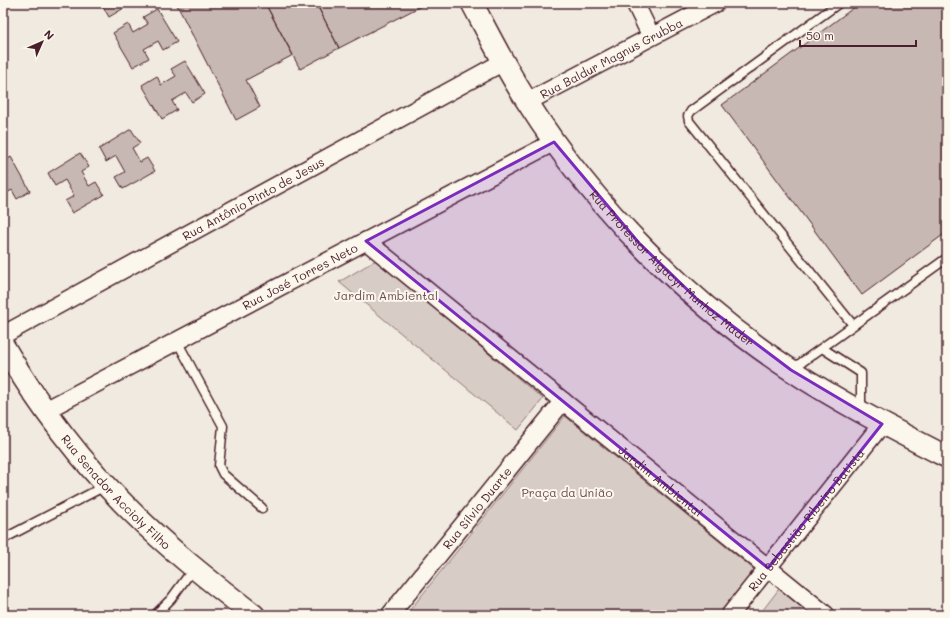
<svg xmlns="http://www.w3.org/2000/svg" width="950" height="618" viewBox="0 0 950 618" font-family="Mali,sans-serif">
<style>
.green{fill:#d8ccc6;stroke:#917678}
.building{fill:#c8b8b3;stroke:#4a1f2b}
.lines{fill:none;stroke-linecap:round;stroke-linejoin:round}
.service-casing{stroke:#4a1f2b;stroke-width:11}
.minor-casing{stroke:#4a1f2b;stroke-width:20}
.tertiary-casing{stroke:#4a1f2b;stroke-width:24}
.service{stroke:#fbf7ec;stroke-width:8}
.minor{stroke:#fbf7ec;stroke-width:17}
.tertiary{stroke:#fbf7ec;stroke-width:21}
.marked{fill:#7b2cbf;fill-opacity:0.2;stroke:#7b2cbf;stroke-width:3;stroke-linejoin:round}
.labels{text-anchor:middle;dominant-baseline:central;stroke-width:4;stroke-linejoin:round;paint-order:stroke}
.street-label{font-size:12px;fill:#4a1f2b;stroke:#fbf7ec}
.park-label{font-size:12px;fill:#6e4a52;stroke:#fbf7ec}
</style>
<rect width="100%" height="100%" fill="#f0eae0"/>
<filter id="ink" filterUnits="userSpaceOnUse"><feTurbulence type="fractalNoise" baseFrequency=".025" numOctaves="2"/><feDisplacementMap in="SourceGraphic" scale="8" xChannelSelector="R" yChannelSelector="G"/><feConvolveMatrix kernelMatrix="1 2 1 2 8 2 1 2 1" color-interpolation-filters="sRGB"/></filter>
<g filter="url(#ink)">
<path class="green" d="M376,260L543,399L518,430L339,282Z
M565,416L757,572L722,615H406Z
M779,589L811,615H759Z"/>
<path class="building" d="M101,3H122L124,8L109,17Z
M176,3H265L293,55L246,80L260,107L236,120Z
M265,3H316L339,48L300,69Z
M316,3H427L339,48Z
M860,3H947V232L862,295L722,105Z
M157,9L177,42L163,50L158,41L144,49L149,58L133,67L113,33L128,24L133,33L148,24L143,17Z
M185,61L205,94L192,102L186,93L172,101L177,110L162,119L142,85L157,76L161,85L176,76L171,69Z
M131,129L140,143L132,148L140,162L147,158L155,171L123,189L116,177L125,172L116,156L106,162L99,149Z
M80,153L89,167L81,172L89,186L96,182L104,195L72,213L65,201L74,196L65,180L55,186L48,173Z
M11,157L30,191L17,199L12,190L3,195V162Z"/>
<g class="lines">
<g class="service-casing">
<path id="service" d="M839,3L691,111L688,116L689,121L853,325
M177,341L223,426L219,466L223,474L262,508
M822,348L861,373V409
M791,370L947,258
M3,539L105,486
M155,615L171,599L193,569"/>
</g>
<g class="minor-casing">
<g id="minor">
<path d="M635,3L651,36"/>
<path id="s1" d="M527,102L716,3"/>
<path id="s2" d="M366,241L826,615"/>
<path id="s3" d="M3,335L503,62"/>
<path id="s4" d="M46,410L554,142"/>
<path id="s5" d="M390,615L563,401"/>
<path id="s6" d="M730,615L882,424"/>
</g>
</g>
<g class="tertiary-casing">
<g id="tertiary">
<path id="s7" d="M472,3C490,37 507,71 528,103C593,206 689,303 791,370C841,403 894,430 947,457"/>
<path id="s8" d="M3,345C38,405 81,462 131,511C169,549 211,582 254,615"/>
</g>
</g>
<use href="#service" class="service"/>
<use href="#minor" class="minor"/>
<use href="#tertiary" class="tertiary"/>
</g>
</g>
<path class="marked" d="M554,142L639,243L698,300L791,370L882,424L768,568L366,241Z"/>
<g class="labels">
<g class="street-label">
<text stroke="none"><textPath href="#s1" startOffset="95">Rua Baldur Magnus Grubba</textPath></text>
<text stroke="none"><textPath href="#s3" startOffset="285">Rua Antônio Pinto de Jesus</textPath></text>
<text stroke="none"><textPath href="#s7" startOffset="335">Rua Professor Algacyr Munhoz Mader</textPath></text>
<text stroke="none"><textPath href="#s4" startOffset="287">Rua José Torres Neto</textPath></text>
<text stroke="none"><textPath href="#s2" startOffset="380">Jardim Ambiental</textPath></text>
<text stroke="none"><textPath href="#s8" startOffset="186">Rua Senador Accioly Filho</textPath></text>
<text stroke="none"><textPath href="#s5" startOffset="138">Rua Sílvio Duarte</textPath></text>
<text stroke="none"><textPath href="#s6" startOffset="122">Rua Sebastião Ribeiro Batista</textPath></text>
</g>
<g class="park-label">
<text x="386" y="295">Jardim Ambiental</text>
<text x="567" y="492">Praça da União</text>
</g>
</g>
<rect width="950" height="618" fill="none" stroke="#fbf7ec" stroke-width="16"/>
<rect x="8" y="8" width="934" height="602" fill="none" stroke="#4a1f2b" stroke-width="1.5" filter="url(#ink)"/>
<g transform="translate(42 42) rotate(45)" stroke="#fbf7ec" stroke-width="3" paint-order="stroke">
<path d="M0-3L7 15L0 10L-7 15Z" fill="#4a1f2b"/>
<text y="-6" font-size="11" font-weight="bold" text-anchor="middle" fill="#4a1f2b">N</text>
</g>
<path d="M800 40v6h116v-6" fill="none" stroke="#4a1f2b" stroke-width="2"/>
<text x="806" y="40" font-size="12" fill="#4a1f2b" stroke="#fbf7ec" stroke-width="3" paint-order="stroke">50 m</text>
</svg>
